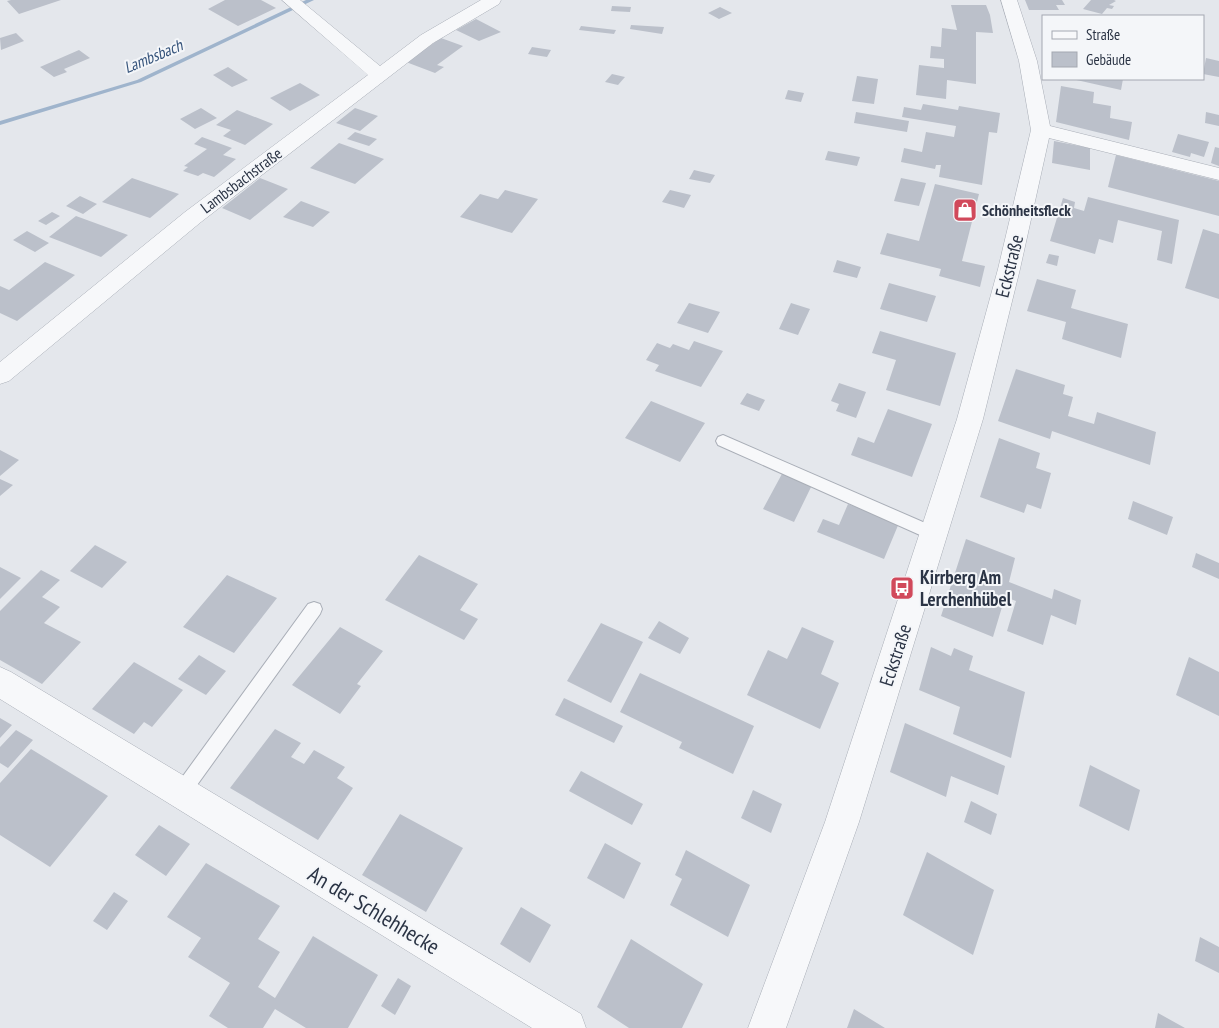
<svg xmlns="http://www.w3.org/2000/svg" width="1219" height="1028" viewBox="0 0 1219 1028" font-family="'PT Sans Narrow',sans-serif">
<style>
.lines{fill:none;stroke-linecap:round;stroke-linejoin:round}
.stream{fill:#9fb4cc;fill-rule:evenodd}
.building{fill:#bbc0ca}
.service-casing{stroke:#a9aeb7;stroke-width:2}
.minor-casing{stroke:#a9aeb7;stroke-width:1}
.service{fill:#f7f8fa;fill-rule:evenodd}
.minor{fill:#f7f8fa;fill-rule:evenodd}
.labels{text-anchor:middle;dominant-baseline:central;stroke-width:4;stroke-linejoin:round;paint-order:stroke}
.far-water-label{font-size:16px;font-style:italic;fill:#34527a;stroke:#f4f6f9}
.far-street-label{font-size:16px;fill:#2b3445;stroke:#f4f6f9}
.far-poi-label{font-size:16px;font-weight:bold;fill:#2b3445;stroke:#f4f6f9;text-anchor:start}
.street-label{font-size:19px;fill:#2b3445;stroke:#f4f6f9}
.poi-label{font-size:19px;font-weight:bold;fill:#2b3445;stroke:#f4f6f9;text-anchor:start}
.near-street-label{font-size:22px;fill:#2b3445;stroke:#f4f6f9}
</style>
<rect width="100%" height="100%" fill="#e4e7ec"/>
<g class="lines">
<path class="stream" d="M306,0H314L141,82L0,125V121L137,80Z"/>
</g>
<path class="building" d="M11,0H61L19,14L7,1Z
M225,0H261L276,8L238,26L208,9Z
M1025,0H1062L1065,5H1056L1059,10H1029Z
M1091,0H1114L1116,1L1109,5L1114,6L1112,9L1107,8L1102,14L1083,9Z
M951,5H986L990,15L993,33L976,32V84L947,80L946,99L916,95L919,65L944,68V59L930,58L931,46L941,47L942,28L957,30Z
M612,6L631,7L630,12L611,11Z
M720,7L732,13L719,19L708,13Z
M476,19L501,32L479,41L456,30Z
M631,25L664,27L662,34L630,29Z
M581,26L616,30L614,34L579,30Z
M16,33L24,41L1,50L0,38Z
M441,38L463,46L437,65L444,67L435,73L406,62Z
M532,47L551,50L547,57L528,54Z
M79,50L90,58L64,69L67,72L54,77L40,67Z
M1206,58L1219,61V77L1203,74Z
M228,67L248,80L232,87L213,75Z
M612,74L625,77L618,85L605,82Z
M857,76L878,79L874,104L852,101Z
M1072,79H1123L1121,90Z
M300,83L320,95L290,111L270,98Z
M1061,86L1094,92L1093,103L1111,106L1110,118L1132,122L1129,140L1056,122Z
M788,90L804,93L801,102L785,99Z
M923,104L958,110L959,106L1000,113L997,133L989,132L982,185L939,177L941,165H936L935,169L901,162L904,148L922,152L926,132L954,137L956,126L902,117L904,107L921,110Z
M201,108L217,118L195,129L180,119Z
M355,108L378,116L360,131L336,123Z
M237,110L273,124L245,145L223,136L231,130L216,125Z
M856,112L909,121L907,132L854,123Z
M1206,112L1219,115V126L1205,123Z
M355,132L377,139L369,146L347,139Z
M1178,134L1209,142L1204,157L1191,153L1190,157L1172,152Z
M202,137L232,148L223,155L236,159L214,177L203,173L198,176L183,171L188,167L184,166L207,149L194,144Z
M1054,141L1090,148V170L1052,163Z
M339,143L384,159L355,184L310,168Z
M1215,147L1219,148V166L1211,163Z
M828,151L860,157L857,166L825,160Z
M1116,155L1219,181V216L1108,187Z
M694,170L715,175L710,183L689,179Z
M132,178L179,194L150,218L102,202Z
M260,178L288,189L250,220L222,208Z
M901,178L926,183L919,206L894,201Z
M935,184L979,194L962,261L985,266L980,287L939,276L941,269L880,254L887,233L919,241Z
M505,190L538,199L512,233L460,217L480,194L498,199Z
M670,190L691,195L684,208L662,202Z
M80,196L97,204L83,214L66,206Z
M1088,197L1179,220L1172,264L1157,260L1162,231L1118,220L1113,243L1099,239L1095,254L1050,241L1063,198L1075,202L1074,208L1084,211Z
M301,201L330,212L313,227L283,217Z
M52,212L60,216L46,225L38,221Z
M76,216L128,235L101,257L49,237Z
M1203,229L1219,234V299L1185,288Z
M27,231L49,243L35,252L13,240Z
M1049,254L1059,256L1057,266L1046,263Z
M837,260L861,267L857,278L833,272Z
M45,262L75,275L17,321L0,313V286L9,290Z
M1037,279L1076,290L1071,308L1128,324L1121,358L1062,339L1066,322L1027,311Z
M889,283L936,296L927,322L880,309Z
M689,303L720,312L708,333L677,323Z
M791,303L810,309L798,335L779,329Z
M880,331L956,353L940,406L886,390L896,360L872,353Z
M694,341L723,351L701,387L655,371L659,365L646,360L657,343L670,348L673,344L689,350Z
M1016,369L1065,385L1063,394L1073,397L1068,416L1094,424L1097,412L1156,432L1150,465L1052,431L1050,439L998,421Z
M839,383L866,392L856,418L836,411L839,404L831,401Z
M747,393L765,400L759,411L740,404Z
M651,401L705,423L680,462L625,438Z
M888,409L932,424L912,477L851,455L858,437L874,443Z
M999,438L1040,453L1036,468L1051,473L1041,509L1027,504L1024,513L980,497Z
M0,450L19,460L0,476Z
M783,472L813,483L794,522L763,509Z
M0,479L13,485L0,496Z
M1133,501L1173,517L1167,535L1128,519Z
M848,504L899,523L884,559L817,532L823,519L839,525Z
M966,539L1015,558L1009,582L1052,599L1054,589L1081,600L1076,625L1051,615L1043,645L1007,631L1016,601L1005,597L993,637L941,616Z
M95,545L127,562L102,588L70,571Z
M1196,553L1219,563V579L1192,567Z
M419,555L478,584L460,610L478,619L464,640L385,600Z
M0,567L21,578L0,599Z
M41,570L60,580L42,597L60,607L44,623L81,642L42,684L0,660V611Z
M227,575L277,598L234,653L183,627Z
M659,621L689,638L680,654L648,638Z
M601,623L643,642L611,703L567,681Z
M340,627L383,651L357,684L361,686L340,714L292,685Z
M802,627L834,641L821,674L839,683L820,729L747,695L768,650L787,659Z
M931,647L951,656L954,648L973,656L969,670L1025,692L1011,758L953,734L960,707L919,690Z
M199,655L226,671L206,695L178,679Z
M1189,657L1219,672V716L1176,695Z
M134,662L183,690L152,727L144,722L134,734L92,709Z
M640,673L754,726L733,774L679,748L682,742L620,712Z
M564,698L623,726L614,743L555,715Z
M0,718L12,725L0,738Z
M905,723L1005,766L998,795L951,776L946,797L890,772Z
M275,729L301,743L291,757L304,764L314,750L345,767L337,778L353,788L318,840L230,788Z
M16,730L33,740L8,768L0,763V747Z
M31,749L108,796L50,867L0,835V783Z
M1090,765L1140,790L1129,831L1079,806Z
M581,771L643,804L632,825L569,791Z
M753,790L782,804L771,833L741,818Z
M971,801L997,814L991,835L964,822Z
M400,814L463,848L426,912L362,875Z
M159,825L190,844L166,876L135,855Z
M605,843L641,863L624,899L587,878Z
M686,850L750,885L728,937L670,905L682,879L675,875Z
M927,852L994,890L973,955L903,915Z
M206,863L280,906L258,939L280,952L258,987L275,998L313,936L378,975L348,1028H306L275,1009L263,1028H228L209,1016L230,983L188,957L201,938L167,917Z
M114,892L128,901L107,930L93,921Z
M521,907L551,925L530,963L500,944Z
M1200,937L1219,947V973L1195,961Z
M631,939L703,984L682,1028H629L597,1007Z
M398,978L411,986L395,1015L381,1006Z
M854,1009L885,1028H847Z
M1158,1013L1185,1028H1155Z"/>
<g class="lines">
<g class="service-casing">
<path id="service" d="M723,435L939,529L942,534L939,539L934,540L929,539L718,445L716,441L718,437Z
M314,602L320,604L322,609L320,614L187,799L181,802L175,799L172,793L175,787L308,604Z"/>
</g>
<g class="minor-casing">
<path id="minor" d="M282,0H300L380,66L421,35L481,0H501L499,4L433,43L201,222L9,381L0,384V362L185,212L368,75Z
M1001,0H1017L1037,61L1050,126L1219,168V180L1049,138L1020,269L983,419L859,822L786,1028H748L825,822L957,419L998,269L1031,130L1019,61Z
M0,667L11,672L581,1014L586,1028H532L0,699Z"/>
</g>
<use href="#service" class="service"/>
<use href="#minor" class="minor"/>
</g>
<defs>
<g id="shop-square" transform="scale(1.25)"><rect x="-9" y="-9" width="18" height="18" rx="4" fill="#d1495b" stroke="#f4f6f9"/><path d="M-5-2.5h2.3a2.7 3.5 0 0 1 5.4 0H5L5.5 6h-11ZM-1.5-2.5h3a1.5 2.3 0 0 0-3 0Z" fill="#fff"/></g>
<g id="bus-square" transform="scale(1.25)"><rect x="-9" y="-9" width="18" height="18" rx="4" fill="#d1495b" stroke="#f4f6f9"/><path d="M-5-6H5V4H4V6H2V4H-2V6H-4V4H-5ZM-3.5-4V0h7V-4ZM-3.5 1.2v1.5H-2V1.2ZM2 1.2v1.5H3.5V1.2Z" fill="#fff"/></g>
</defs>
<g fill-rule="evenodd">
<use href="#shop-square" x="965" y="210"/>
<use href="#bus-square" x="902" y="588"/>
</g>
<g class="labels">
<g class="far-water-label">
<text transform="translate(153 56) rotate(-23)">Lambsbach</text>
</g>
<g class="far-street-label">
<text transform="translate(241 180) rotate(-37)">Lambsbachstraße</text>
</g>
<g class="far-poi-label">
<text x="982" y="210">Schönheitsfleck</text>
</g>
<g class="street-label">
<text transform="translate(1009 266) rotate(-76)">Eckstraße</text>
<text transform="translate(895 655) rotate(-72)">Eckstraße</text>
</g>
<g class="poi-label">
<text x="920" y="577">Kirrberg Am<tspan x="920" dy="22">Lerchenhübel</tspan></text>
</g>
<g class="near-street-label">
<text transform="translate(374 910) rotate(31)">An der Schlehhecke</text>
</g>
</g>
<rect x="1042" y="15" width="162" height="65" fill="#f4f6f9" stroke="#a4a8b1"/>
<rect x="1052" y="31" width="25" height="8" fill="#f7f8fa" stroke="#a4a8b1"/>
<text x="1086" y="40" font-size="15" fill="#2b3445">Straße</text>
<rect x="1052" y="52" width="25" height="15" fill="#bbc0ca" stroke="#a4a8b1"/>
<text x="1086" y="65" font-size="15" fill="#2b3445">Gebäude</text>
</svg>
